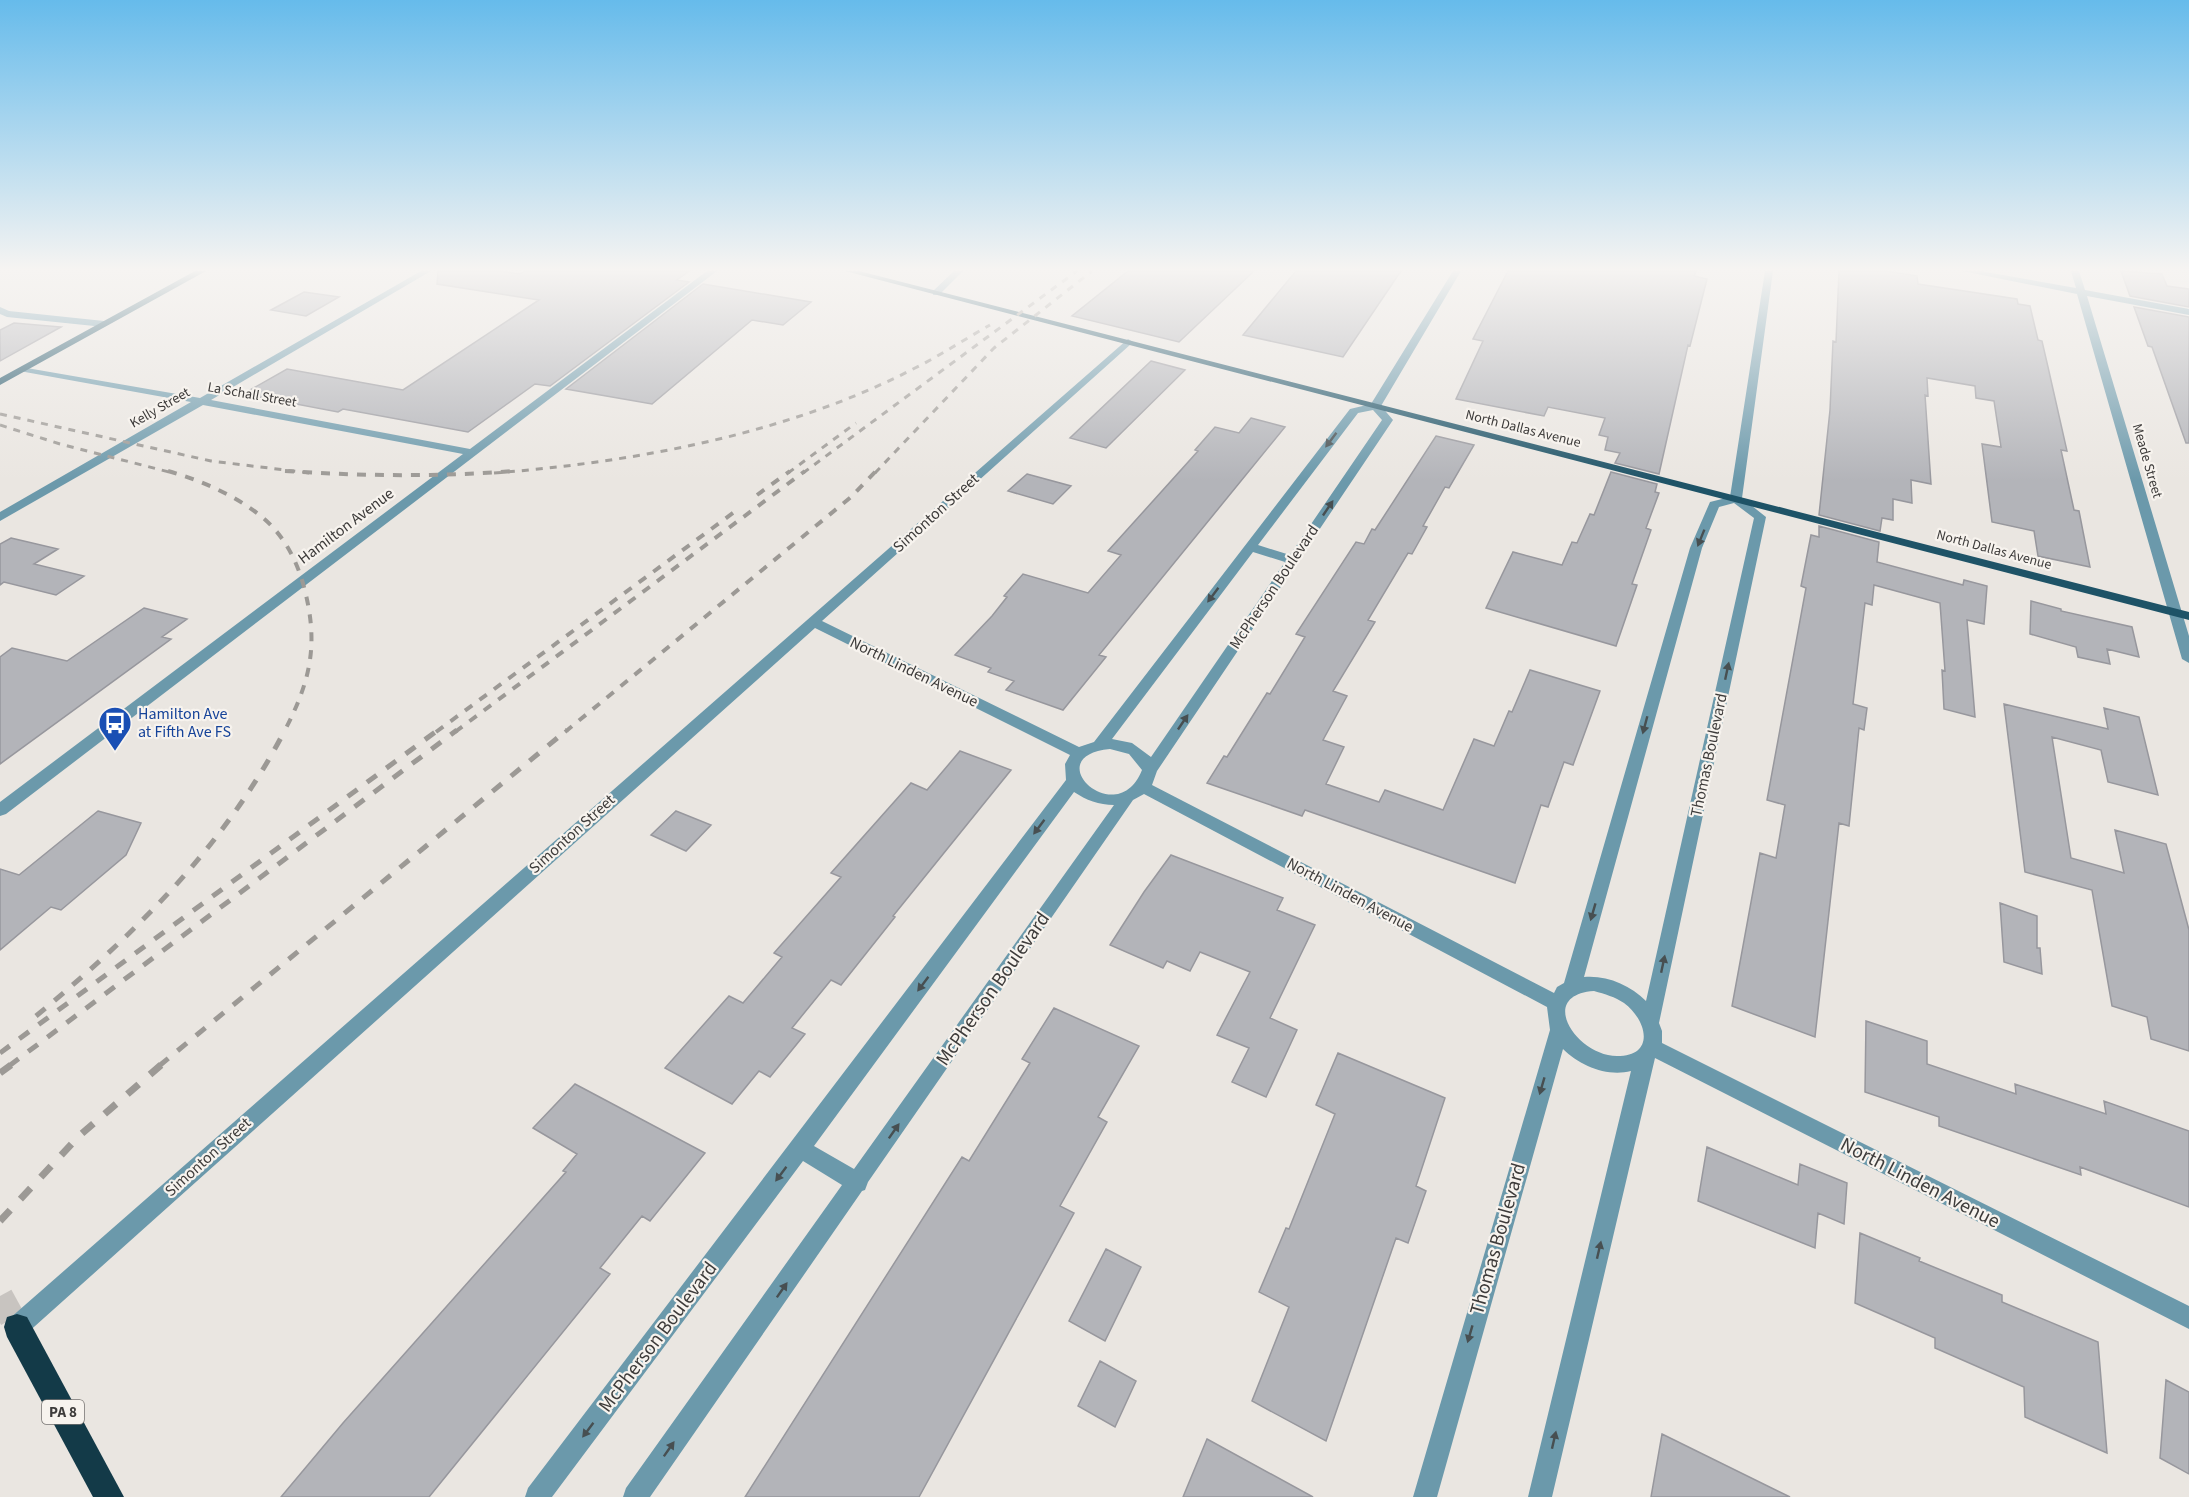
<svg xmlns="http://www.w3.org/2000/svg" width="2189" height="1497" viewBox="0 0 2189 1497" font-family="'Source Sans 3',sans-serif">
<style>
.building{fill:#b3b4b9;stroke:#97979d;stroke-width:1.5}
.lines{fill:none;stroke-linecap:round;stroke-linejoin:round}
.highway-tunnel{stroke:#c8c4c0;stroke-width:26;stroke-dasharray:26 13;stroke-linecap:butt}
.minor{fill:#6b99ab;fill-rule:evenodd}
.major{fill:#1e5367;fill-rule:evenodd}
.highway{fill:#133a48;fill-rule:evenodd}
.rail-far3{stroke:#9c9995;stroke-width:3;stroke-dasharray:7 7;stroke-linecap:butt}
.rail-far2{stroke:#9c9995;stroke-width:4;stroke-dasharray:9 9;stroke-linecap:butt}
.rail-far1{stroke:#9c9995;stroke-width:5;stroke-dasharray:12 12;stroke-linecap:butt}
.rail{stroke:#9c9995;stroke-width:7;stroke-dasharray:15 15;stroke-linecap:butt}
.oneway{fill:#474f51}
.labels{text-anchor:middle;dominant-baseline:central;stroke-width:4.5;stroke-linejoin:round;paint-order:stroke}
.far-street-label{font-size:14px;fill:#3e3c3b;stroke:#f7f3ee}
.shield{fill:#f7f3ee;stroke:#767371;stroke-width:1.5}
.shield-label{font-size:15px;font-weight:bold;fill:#3e3c3b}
.street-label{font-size:16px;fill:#3e3c3b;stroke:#f7f3ee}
.transit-label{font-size:16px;fill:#164399;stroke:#f7f3ee;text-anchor:start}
.near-street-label{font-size:20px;fill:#3e3c3b;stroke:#f7f3ee}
</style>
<rect width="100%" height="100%" fill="#eae6e1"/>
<path class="building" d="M438,271H499L520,274L525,271H689L677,280L689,282L550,386L535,384L468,432L343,409L338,412L243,394L287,369L403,390L539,300L437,284Z
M1128,271H1254L1179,342L1072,316Z
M1296,271H1401L1343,357L1243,335Z
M1508,271H1696L1694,276L1707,279L1690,346L1688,345L1659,474L1615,463L1620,453L1605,450L1608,437L1599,435L1605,418L1548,407L1544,416L1456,399L1483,341L1473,339Z
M1839,271H1886L1917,276L1918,284L2017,299L2018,304L2030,306L2038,340L2042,341L2048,367L2067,451L2061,450L2074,510L2079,511L2090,567L2038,556L2034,531L1992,522L1982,444L2001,447L1994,401L1976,398L1975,386L1927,378L1928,396L1925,395L1931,484L1911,480L1912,503L1893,499V520L1882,518L1880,531L1819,515L1830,410L1833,341L1836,342Z
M2121,271L2162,274L2167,286L2189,289V307L2130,296Z
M703,284L811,302L783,325L752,320L652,404L566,389Z
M304,292L339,297L306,316L271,310Z
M2134,307L2189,317V443H2186L2152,347L2148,346Z
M14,323L61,327L0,361V330Z
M1151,361L1185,370L1106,448L1070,438Z
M1251,418L1285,427L1099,655L1106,657L1063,710L1006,690L1014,681L988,672L991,668L955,655L992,616L1007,597L1004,596L1023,574L1088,593L1121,555L1108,551L1198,451L1195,450L1215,427L1239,433Z
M1436,436L1474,445L1449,488L1445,487L1423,526L1427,527L1412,554L1408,553L1368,620L1375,622L1333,691L1347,696L1323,740L1344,747L1326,784L1379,802L1385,790L1443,810L1474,739L1494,746L1509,711L1512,712L1530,670L1600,691L1573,765L1564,762L1548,807L1541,805L1515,883L1305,810L1302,816L1207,783L1224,756L1227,757L1267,693L1270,694L1305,637L1296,634L1356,542L1364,544L1372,529L1375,530Z
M1611,472L1657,484L1655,492L1659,493L1646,528L1651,530L1632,584L1637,585L1616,646L1486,608L1513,552L1562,565L1572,542L1577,543L1590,514L1594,515Z
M1027,474L1071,486L1053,504L1008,491Z
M1819,526L1879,542L1877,562L1963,585L1964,580L1987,586L1984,624L1967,620L1975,717L1944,709L1942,670L1945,671L1940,603L1874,585L1872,605L1865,603L1853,704L1867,708L1864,730L1859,728L1849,826L1839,823L1815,1037L1732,1006L1760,853L1776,858L1785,805L1767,800L1806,588L1801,586L1811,535L1819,537Z
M11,538L58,549L34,564L84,576L56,595L4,582L0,585V544Z
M2031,601L2061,609V611L2132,627L2139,657L2107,649L2110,664L2078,657L2076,647L2030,634Z
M144,608L187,619L162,637L171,639L0,764V657L12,648L67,661Z
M2004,704L2108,729L2104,708L2139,717L2158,795L2108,782L2101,750L2052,737L2071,858L2124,873L2115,830L2166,844L2189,930V1051L2151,1039L2147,1017L2112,1006L2092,890L2025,872Z
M960,751L1011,770L893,916L895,917L841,985L831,980L792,1028L805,1034L770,1077L759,1071L732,1104L665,1068L729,996L743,1003L782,957L774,953L841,877L831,873L911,783L927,790Z
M98,811L141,823L126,855L61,910L51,907L0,950V869L19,875Z
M676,811L711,825L686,851L651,835Z
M1171,855L1283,898L1277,910L1315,925L1270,1018L1297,1030L1266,1097L1232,1082L1249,1048L1217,1035L1250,972L1200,952L1190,971L1167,961L1163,968L1110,945L1144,892Z
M2000,903L2037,916V948H2040L2042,974L2004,962Z
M1054,1008L1139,1046L1098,1117L1107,1122L1060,1206L1074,1213L919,1497H745L962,1157L969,1161L1030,1063L1022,1059Z
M1866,1021L1927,1041V1064L2016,1094L2015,1084L2106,1114L2104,1101L2189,1131V1207L2080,1167L2081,1175L1939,1126V1117L1865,1092Z
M1338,1053L1445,1098L1416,1186L1426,1191L1408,1243L1396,1238L1326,1441L1252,1401L1289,1307L1259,1292L1286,1228L1289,1229L1335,1114L1316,1105Z
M575,1084L705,1153L650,1221L642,1216L600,1268L610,1274L429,1497H281L343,1423L566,1172L563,1171L577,1154L533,1128Z
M1707,1147L1798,1185L1800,1164L1847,1183L1844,1224L1818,1213L1815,1248L1698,1201Z
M1860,1233L1920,1258L1919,1261L2002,1295V1302L2098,1342L2107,1453L2025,1417L2024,1387L1935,1348V1338L1855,1303Z
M1106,1249L1141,1267L1105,1341L1069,1321Z
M1100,1361L1136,1381L1115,1427L1078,1406Z
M2166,1380L2189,1392V1474L2160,1458Z
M1662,1434L1790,1497H1651Z
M1207,1439L1313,1497H1183Z"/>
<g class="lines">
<path class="highway-tunnel" d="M0,1296L17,1327"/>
<path class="minor" d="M421,271H431L211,400L470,449L707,271H717L6,814L0,816V802L463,454L203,405L0,521V512L191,402L25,372L21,371V367L200,398Z
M954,271H963L939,295H933V291Z
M1453,271H1461L1381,406L1393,420L1157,771L1152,785L1554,993L1557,987L1564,983L1690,548L1710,502L1730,497L1765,271H1773L1742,498L1766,517L1659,1023L1662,1031V1043L2189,1306V1329L1655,1058L1552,1497H1528L1631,1071C1607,1077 1580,1066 1563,1049L1437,1497H1413L1550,1030L1547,1007L1144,794L1133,800L868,1182L865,1190L862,1191L650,1497H623L626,1488L842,1185L803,1161L552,1497H525L528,1488L1066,780L1065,764L1070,755L815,628L25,1335L17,1338L9,1335L6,1327L9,1319L1128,339L1133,342L1131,344L822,621L1079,747L1094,742L1350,409L1371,404ZM1373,410L1382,420L1290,555L1258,545L1358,413ZM1734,503L1754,518L1646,1001C1630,985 1607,975 1584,977L1702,548L1719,507ZM1253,552L1285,562L1151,757L1132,743L1112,739ZM1110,749L1129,754L1142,770C1117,833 1036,756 1110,749ZM1074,792C1086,800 1099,805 1114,805L854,1169L814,1146ZM1594,991C1605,994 1615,997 1624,1003C1647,1020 1656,1056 1617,1056C1577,1056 1536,995 1594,991Z
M1962,271H1980L2076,288L2071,271H2079L2085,290L2189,309V315L2087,296L2189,636V663L2182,659L2077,294Z
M0,307L9,311L104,321L109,324L104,327L7,317L0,314Z"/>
<path class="major" d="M195,271H206L0,385V378Z
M845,271H859L2189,612V620Z"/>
<path class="highway" d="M17,1314L27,1317L124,1497H93L7,1337L4,1327L7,1317Z"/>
<path class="rail-far3" d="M0,414L211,461L310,473
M0,425L60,444L173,473
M494,473C636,462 788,434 915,368C941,355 965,339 990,325
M788,473L856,423
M803,473L1077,271
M875,473L994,348L1092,271"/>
<path class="rail-far2" d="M168,471C202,481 235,495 262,517C284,535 297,561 304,587C319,644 311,680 284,732
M285,471C362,476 437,477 513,471
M757,495L790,471
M436,732L737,510
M455,732L805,471
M565,732L851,497L876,471"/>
<path class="rail-far1" d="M36,1016C135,934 225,846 285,730
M0,1053L438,730
M9,1066L457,730
M159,1066L567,730"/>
<path class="rail" d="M0,1073L11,1065
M0,1221L78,1137L161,1065"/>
</g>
<defs><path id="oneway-solid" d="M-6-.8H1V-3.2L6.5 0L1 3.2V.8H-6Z" transform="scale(1.5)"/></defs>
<g class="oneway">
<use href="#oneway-solid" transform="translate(1331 440) rotate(127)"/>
<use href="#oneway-solid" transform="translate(1328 508) rotate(-56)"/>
<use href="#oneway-solid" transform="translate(1701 538) rotate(112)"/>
<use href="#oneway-solid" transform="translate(1213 595) rotate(127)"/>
<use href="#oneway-solid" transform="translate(1727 671) rotate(-78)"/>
<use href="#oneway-solid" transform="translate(1183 722) rotate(-56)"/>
<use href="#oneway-solid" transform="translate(1645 725) rotate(105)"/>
<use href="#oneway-solid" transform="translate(1039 827) rotate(127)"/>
<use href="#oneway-solid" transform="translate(1593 912) rotate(106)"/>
<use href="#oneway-solid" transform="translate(1663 964) rotate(-78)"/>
<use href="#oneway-solid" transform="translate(923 984) rotate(127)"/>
<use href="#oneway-solid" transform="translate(1542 1086) rotate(106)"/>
<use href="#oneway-solid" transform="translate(894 1131) rotate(-55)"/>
<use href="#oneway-solid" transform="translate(781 1174) rotate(127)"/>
<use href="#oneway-solid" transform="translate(1599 1250) rotate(-77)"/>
<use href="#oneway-solid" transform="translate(782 1290) rotate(-55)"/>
<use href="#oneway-solid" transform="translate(1470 1334) rotate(106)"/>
<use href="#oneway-solid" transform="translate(588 1430) rotate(127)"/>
<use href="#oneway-solid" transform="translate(1554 1440) rotate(-77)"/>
<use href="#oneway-solid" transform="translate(669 1449) rotate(-55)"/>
</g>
<linearGradient id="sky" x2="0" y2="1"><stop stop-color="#66bbeb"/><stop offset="0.56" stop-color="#f6f4f2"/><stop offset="1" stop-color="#f6f4f2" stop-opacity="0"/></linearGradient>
<rect width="2189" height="481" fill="url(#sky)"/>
<defs>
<g id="bus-pin" transform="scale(1.725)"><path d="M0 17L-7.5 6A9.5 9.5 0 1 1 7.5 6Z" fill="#1a4fb4" stroke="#f7f3ee"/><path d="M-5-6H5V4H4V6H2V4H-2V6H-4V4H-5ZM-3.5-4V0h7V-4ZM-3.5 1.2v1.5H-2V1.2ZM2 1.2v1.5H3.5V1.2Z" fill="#fff"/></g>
</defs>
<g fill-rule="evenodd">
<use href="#bus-pin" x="115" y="723"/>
</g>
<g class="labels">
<g class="far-street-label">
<text transform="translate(252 395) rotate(10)">La Schall Street</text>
<text transform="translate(160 408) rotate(-30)">Kelly Street</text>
<text transform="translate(1523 429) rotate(14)">North Dallas Avenue</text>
<text transform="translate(2147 461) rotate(74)">Meade Street</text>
<text transform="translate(1994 550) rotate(15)">North Dallas Avenue</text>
</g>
<rect class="shield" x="42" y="1400" width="42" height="24" rx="4.5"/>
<g class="shield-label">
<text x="63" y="1412">PA 8</text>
</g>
<g class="street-label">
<text transform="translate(936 513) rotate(-42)">Simonton Street</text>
<text transform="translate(346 526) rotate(-37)">Hamilton Avenue</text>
<text transform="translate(1274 587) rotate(-56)">McPherson Boulevard</text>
<text transform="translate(914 672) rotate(26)">North Linden Avenue</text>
<text transform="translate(1709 755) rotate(-78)">Thomas Boulevard</text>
<text transform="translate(572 834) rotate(-42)">Simonton Street</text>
<text transform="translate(1350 895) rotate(28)">North Linden Avenue</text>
<text transform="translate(208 1157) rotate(-42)">Simonton Street</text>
</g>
<g class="transit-label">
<text x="138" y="714">Hamilton Ave<tspan x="138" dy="18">at Fifth Ave FS</tspan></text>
</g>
<g class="near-street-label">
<text transform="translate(993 989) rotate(-55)">McPherson Boulevard</text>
<text transform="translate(1920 1183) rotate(27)">North Linden Avenue</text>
<text transform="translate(1498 1239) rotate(-74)">Thomas Boulevard</text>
<text transform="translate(658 1337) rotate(-53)">McPherson Boulevard</text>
</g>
</g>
</svg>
